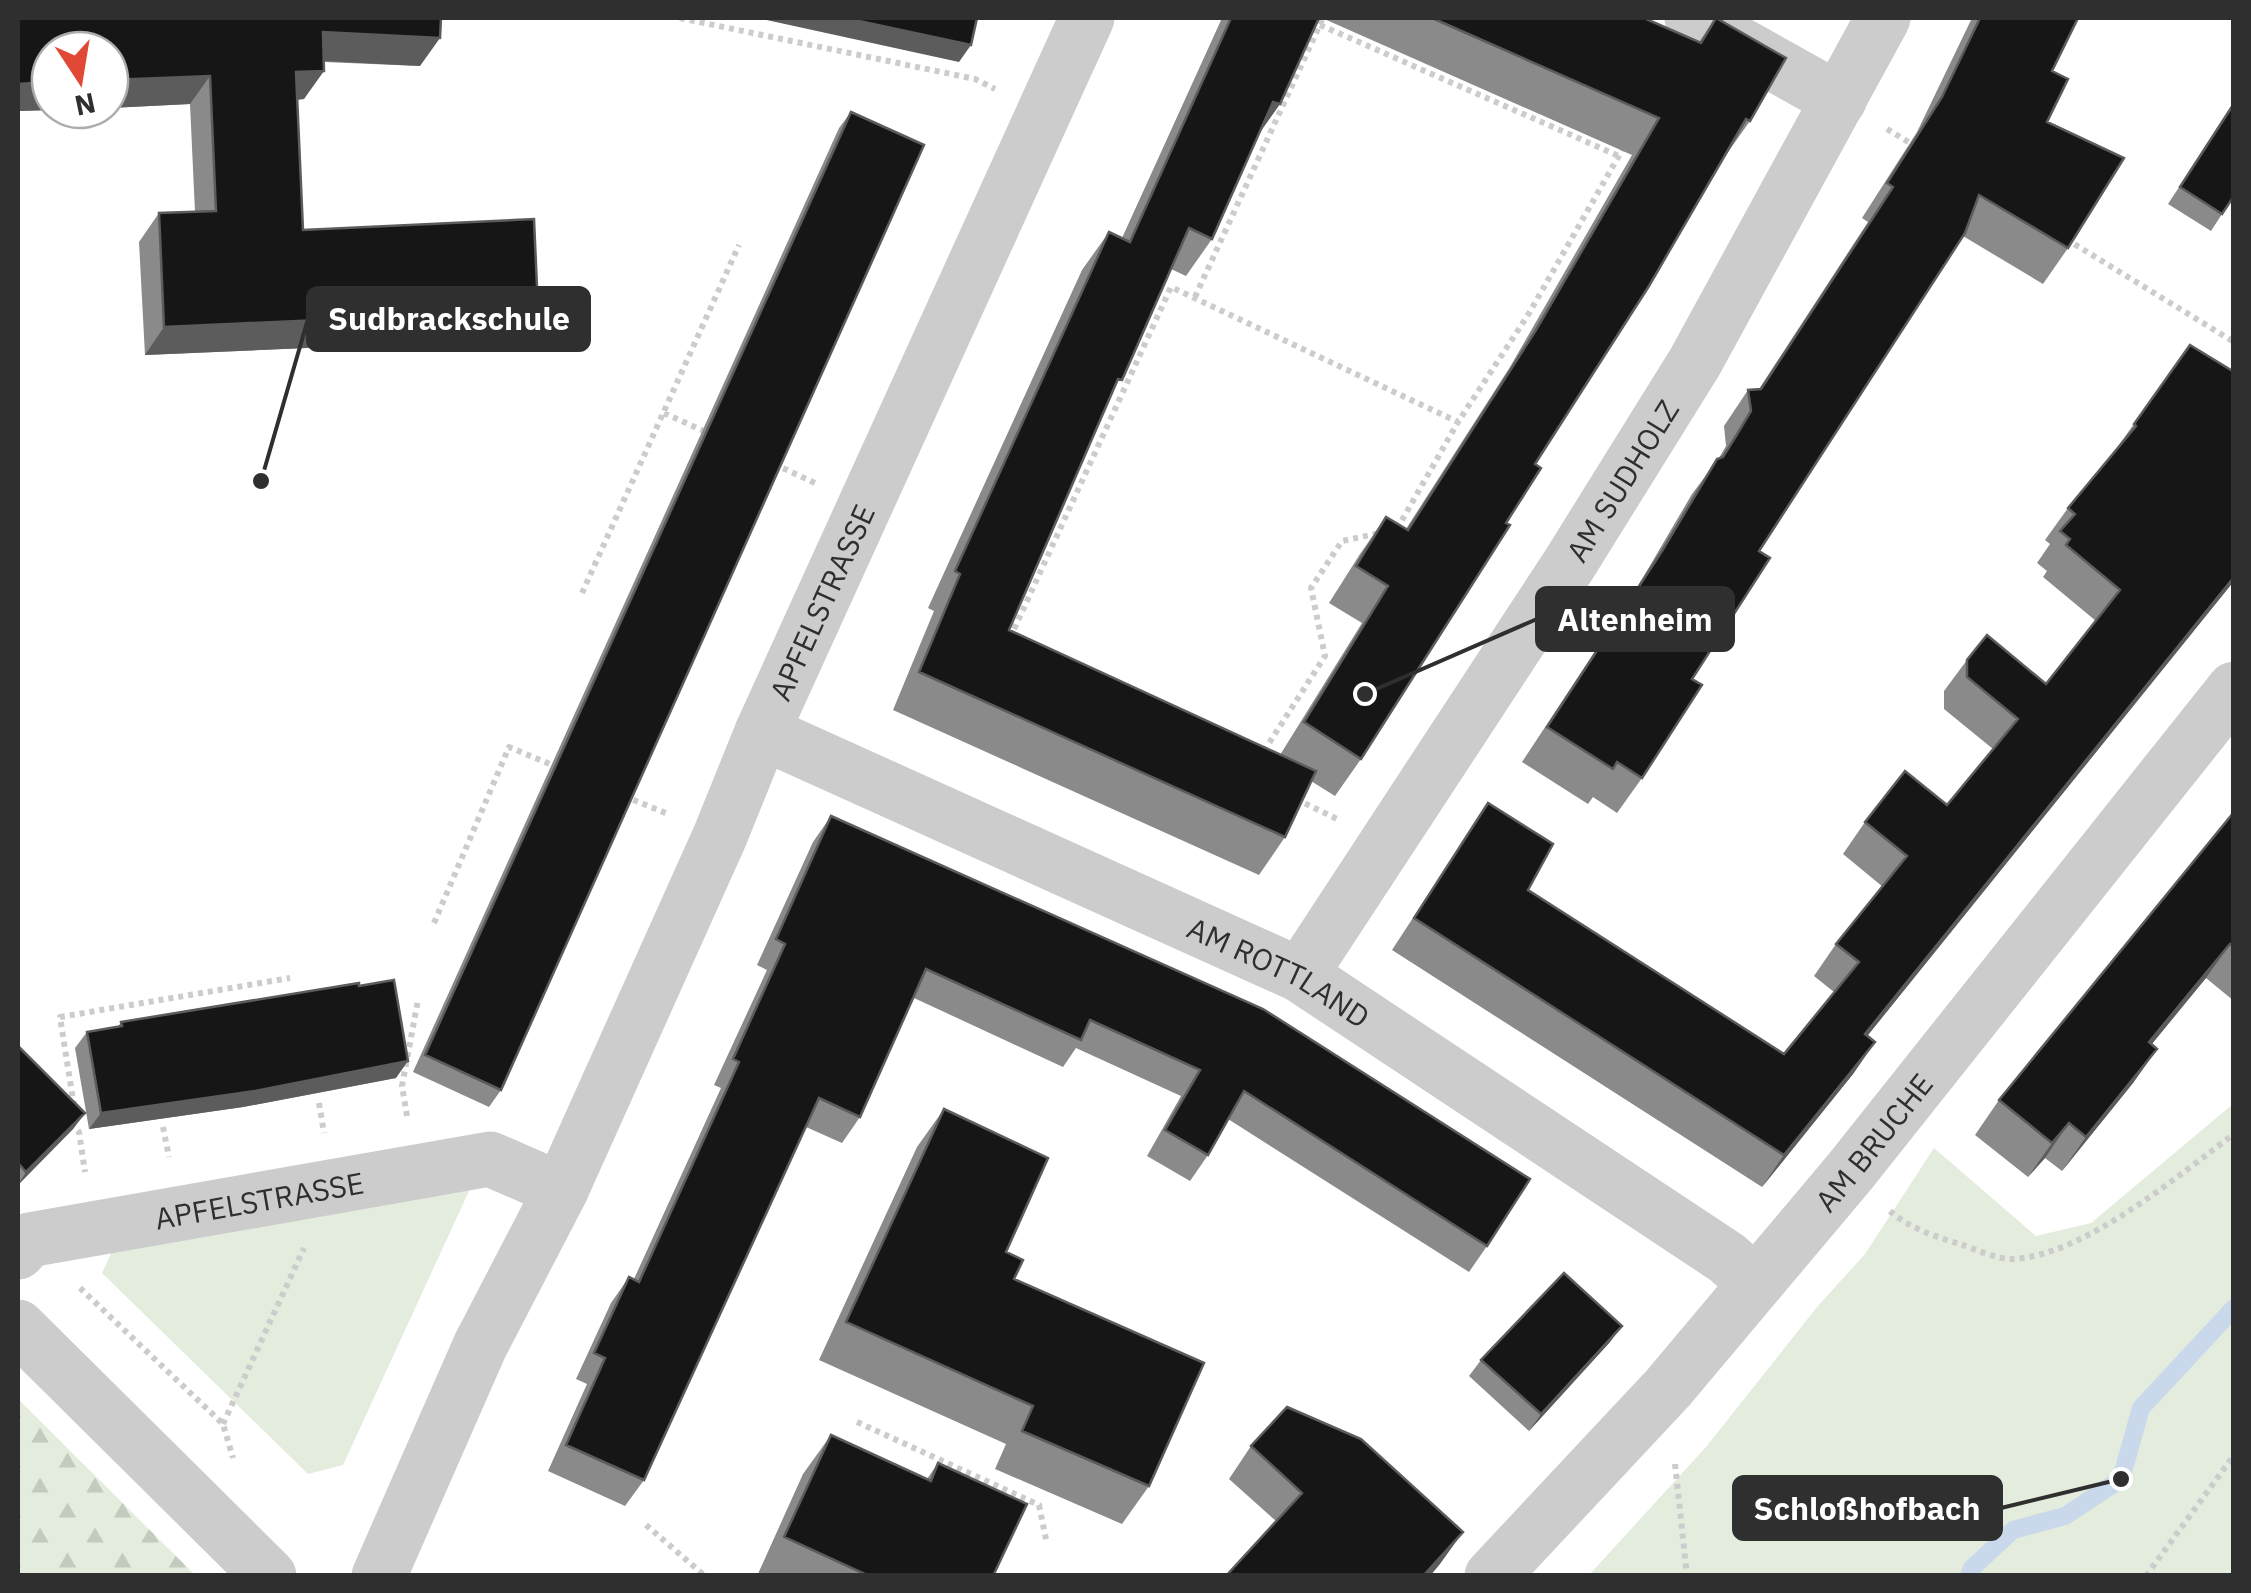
<svg xmlns="http://www.w3.org/2000/svg" width="2251" height="1593" viewBox="0 0 2251 1593" font-family="'IBM Plex Sans',sans-serif">
<style>
.forest{fill:url(#forest-firs)}
.park{fill:#e3ecdd}
.lines{fill:none;stroke-linecap:round;stroke-linejoin:round}
.stream{stroke:#cad8eb;stroke-width:18}
.path{stroke:#ccc;stroke-width:6;stroke-dasharray:5 5;stroke-linecap:butt}
.minor{stroke:#ccc;stroke-width:55}
.wall{fill:#8a8a8a}
.shaded-wall{fill:#5c5c5c}
.building{fill:#161616;stroke:#5c5c5c;stroke-width:2.5}
.labels{text-anchor:middle;dominant-baseline:central;stroke-width:10;stroke-linejoin:round;paint-order:stroke}
.street-label{font-size:30px;fill:#2f2f2f;stroke:#fff}
.leader{fill:none;stroke:#2f2f2f;stroke-width:4}
.callout-dot{fill:#2f2f2f;stroke:#fff;stroke-width:4}
.callout{fill:#2f2f2f;stroke:#2f2f2f;stroke-width:4}
.callout-label{font-size:32px;text-anchor:middle;font-weight:bold;fill:#fff}
</style>
<defs>
<pattern id="forest-firs" width="22" height="20" patternUnits="userSpaceOnUse" patternTransform="scale(2.5)"><rect width="22" height="20" fill="#e3ecdd"/><path d="M5 1l3.5 6h-7zM16 11l3.5 6h-7z" fill="#c3cbbe"/></pattern>
</defs>
<rect width="100%" height="100%" fill="#fff"/>
<path class="forest" d="M18,1399L195,1575H18Z"/>
<path class="park" d="M2233,1104V1575H1589L1706,1447L1817,1307L1865,1254L1934,1148L2036,1236L2091,1223Z
M447,1181L469,1191L343,1465L308,1474L102,1273L115,1245Z"/>
<g class="lines">
<path class="stream" d="M1969,1576L1972,1568L2013,1530L2065,1516L2121,1479L2141,1408L2234,1308"/>
<path class="path" d="M680,18L975,79L995,89
M1320,25L1619,156
M1887,129L1915,146
M2066,239L2234,342
M1195,297L1323,18
M664,413L708,433
M774,464L817,484
M1397,529L1458,422L1528,315L1625,145
M582,593L739,245
M1010,638L1171,287L1458,422
M1264,751L1325,656L1311,588L1342,541L1380,533
M624,796L668,814
M1296,799L1339,820
M434,923L509,747L557,767
M319,1103L324,1133
M74,1106L60,1017L290,978
M407,1116L402,1086L418,1000
M71,1123L79,1132L85,1172
M163,1127L169,1157
M1890,1211C1909,1228 1936,1237 1960,1244C1975,1249 1996,1259 2012,1259C2082,1257 2179,1175 2234,1134
M80,1288L223,1424L233,1458
M857,1422L1039,1505L1047,1544
M223,1424L304,1248
M1675,1464L1687,1576
M646,1525L705,1576
M2146,1576L2234,1455"/>
<g class="minor">
<path d="M1692,18L1839,100"/>
<path id="s1" d="M762,732L1300,975L1727,1258L1755,1283"/>
<path id="s2" d="M1300,975L1570,563L1695,362L1883,18"/>
<path id="s3" d="M18,1252L29,1240L490,1159L561,1190"/>
<path d="M18,1327L269,1576"/>
<path id="s4" d="M379,1576L480,1346L561,1190L720,836L762,732L1087,18"/>
<path id="s5" d="M1492,1576L1668,1388L1848,1174L2234,689"/>
</g>
</g>
<path class="wall" d="M18,18L420,66L324,62L304,99L297,100L303,230L518,339L145,355L139,242L159,213L195,212L190,104L110,108V50L50,110H52L18,111Z
M1222,18H1319L1280,104L1258,135L1212,239L1186,276L1171,269L1110,396L1009,630L1280,755L1362,623L1329,603L1360,554L1386,517L1406,529L1510,367L1632,155L1322,18H1644L1699,42L1716,18L1750,121L1723,159L1535,464L1361,759L1335,796L1311,781L1285,837L1259,875L893,710L934,611L928,608L1082,270L1109,232L1122,238Z
M1972,18H2078L2052,71L2047,122L2068,248L2043,284L1963,236L1759,551L1642,778L1617,813L1593,797L1588,804L1522,762L1638,586L1692,494L1719,458L1726,446L1724,426L1748,390L1759,389L1868,222L1862,218L1917,132Z
M2233,105L2222,214L2211,231L2168,204Z
M851,112L501,1090L489,1107L413,1072L839,128Z
M2190,345L2234,581L1868,1035L1875,1042L1853,1074L1762,1187L1392,950L1488,803L1528,890L1784,1054L1834,992L1814,976L1836,944L1883,887L1843,854L1865,822L1947,805L1993,749L1944,709V691L1967,660L2046,684L2096,621L2043,577L2047,571L2037,563L2050,544L2045,540L2068,508L2114,452Z
M2234,812V1001L2206,978L2151,1044L2157,1049L2133,1083L2062,1171L2045,1158L2028,1177L1975,1135L1999,1100Z
M831,816L1487,1246L1469,1272L1228,1119L1208,1155L1190,1181L1147,1156L1181,1096L1076,1048L1063,1067L914,998L860,1117L842,1143L806,1127L644,1480L625,1506L548,1471L587,1384L576,1379L611,1303L629,1277L634,1279L721,1088L714,1085L767,970L757,965L813,842Z
M121,1022L396,1078L243,1107L89,1129L75,1048L87,1032L118,1027Z
M18,1046L85,1113L73,1129L18,1185Z
M944,1109L1006,1252L1014,1279L1149,1486L1122,1524L995,1469L1006,1444L819,1360L917,1147Z
M1610,1342L1529,1431L1469,1376L1481,1360Z
M831,1435L927,1479L938,1463L993,1576H757L803,1474Z
M1251,1446L1440,1564L1276,1521L1229,1479Z"/>
<path class="shaded-wall" d="M758,18H845L971,45L959,62Z
M323,32L440,38L420,66L303,60Z
M324,71L304,99L276,101L296,72Z
M210,76L190,104L110,108V80Z
M50,82V110H52L18,111V84Z
M1273,102L1280,104L1253,142Z
M538,310L518,339L145,355L164,327Z
M2234,577V581L1843,1066L1865,1034Z
M2230,944L2206,978L2125,1077L2149,1042Z
M1875,1042L1853,1074L1762,1187L1784,1155Z
M2157,1049L2133,1083L2062,1171L2086,1137Z
M408,1061L396,1078L243,1107L89,1129L101,1113Z
M85,1113L73,1129L18,1185L26,1172Z
M2069,1123L2045,1158L2028,1177L2052,1143Z
M1622,1326L1610,1342L1529,1431L1541,1414Z
M1463,1532L1440,1564L1430,1576H1423Z"/>
<path class="building" d="M18,18H441L440,38L323,32L324,71L296,72L303,230L534,219L538,310L164,327L159,213L216,211L210,76L110,80V50H50V82L18,84Z
M845,18H977L971,45Z
M1231,18H1319L1280,104L1273,102L1212,239L1189,228L1122,380L1118,379L1009,630L1316,771L1285,837L919,672L960,574L955,571L1109,232L1130,242Z
M1432,18H1644L1701,43L1716,18L1786,58L1750,121L1746,119L1649,286L1535,464L1541,468L1506,523L1510,525L1361,759L1304,722L1388,586L1356,566L1386,517L1408,530L1536,330L1659,118Z
M1980,18H2078L2052,71L2068,79L2047,122L2124,158L2068,248L1979,195L1965,233L1759,551L1770,558L1692,679L1702,685L1642,778L1617,762L1613,769L1547,727L1662,551L1717,459L1723,457L1736,436L1751,411L1748,390L1761,389L1893,187L1887,183L1942,97Z
M2233,105L2234,196L2222,214L2180,187Z
M851,112L924,145L501,1090L425,1055Z
M2190,345L2234,372V577L1865,1034L1875,1042L1784,1155L1414,918L1488,803L1553,844L1528,890L1784,1054L1859,962L1836,944L1907,856L1865,822L1905,771L1947,805L2018,719L1967,677V660L1987,635L2046,684L2120,590L2066,545L2070,539L2060,531L2075,514L2068,508L2136,426L2134,424Z
M2234,812V947L2230,944L2149,1042L2157,1049L2086,1137L2069,1123L2052,1143L1999,1100Z
M831,816L1263,1009L1530,1179L1487,1246L1244,1091L1208,1155L1165,1130L1200,1070L1090,1020L1081,1040L926,969L860,1117L819,1098L644,1480L566,1445L605,1358L594,1353L629,1277L639,1282L739,1062L733,1059L785,944L776,939Z
M394,980L408,1061L255,1091L101,1113L87,1032L122,1026L121,1022L359,983V986Z
M18,1046L85,1113L26,1172L18,1163Z
M944,1109L1048,1158L1006,1252L1023,1260L1014,1279L1204,1363L1149,1486L1022,1431L1033,1406L846,1322Z
M1564,1273L1622,1326L1541,1414L1481,1360Z
M1287,1407L1361,1439L1463,1532L1423,1576H1226L1302,1493L1251,1446Z
M831,1435L931,1481L938,1463L1027,1504L993,1576H869L784,1537Z"/>
<g class="labels">
<g class="street-label">
<text stroke="none"><textPath href="#s2" startOffset="590">AM SUDHOLZ</textPath></text>
<text stroke="none"><textPath href="#s4" startOffset="1070">APFELSTRASSE</textPath></text>
<text stroke="none"><textPath href="#s1" startOffset="570">AM ROTTLAND</textPath></text>
<text stroke="none"><textPath href="#s5" startOffset="578">AM BRUCHE</textPath></text>
<text stroke="none"><textPath href="#s3" startOffset="250">APFELSTRASSE</textPath></text>
</g>
</g>
<path class="leader" d="M261 481L308 319M1365 694L1537 619M2121 1479L2001 1508"/>
<g class="callout-dot">
<circle cx="261" cy="481" r="10"/>
<circle cx="1365" cy="694" r="10"/>
<circle cx="2121" cy="1479" r="10"/>
</g>
<g class="callout">
<rect x="308" y="288" width="281" height="62" rx="10"/>
<rect x="1537" y="588" width="196" height="62" rx="10"/>
<rect x="1734" y="1477" width="267" height="62" rx="10"/>
</g>
<g class="callout-label">
<text x="449" y="330">Sudbrackschule</text>
<text x="1635" y="631">Altenheim</text>
<text x="1867" y="1520">Schloßhofbach</text>
</g>
<rect width="2251" height="1593" fill="none" stroke="#2f2f2f" stroke-width="40"/>
<g transform="translate(80 80) rotate(168)"><circle r="48" fill="#ffffff" stroke="#acacac" stroke-width="2.5"/>
<path d="M0-8L18 38L0 25L-18 38Z" fill="#e14936"/>
<text y="-15" font-size="28" font-weight="bold" text-anchor="middle" fill="#2f2f2f">N</text>
</g>
</svg>
